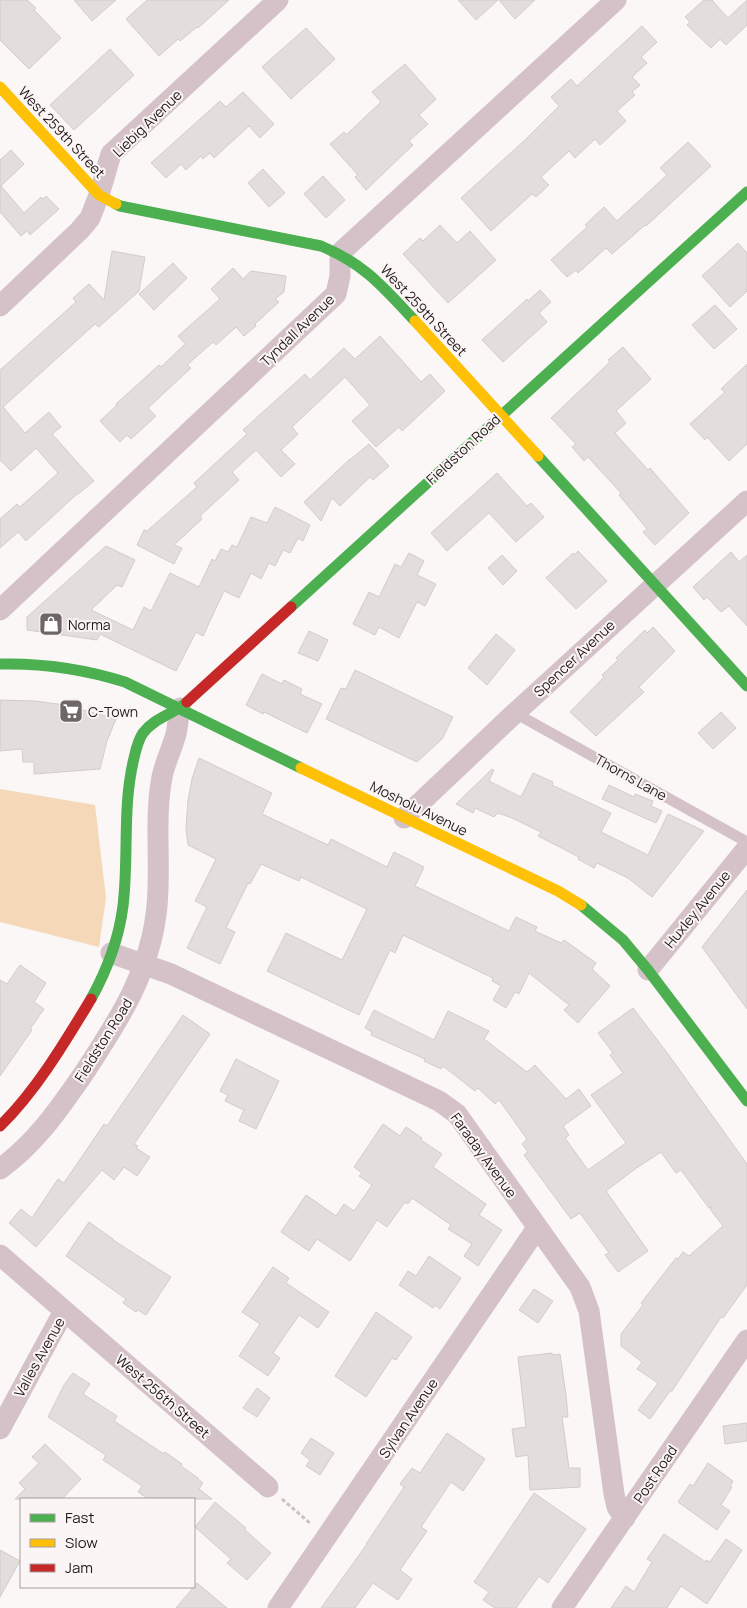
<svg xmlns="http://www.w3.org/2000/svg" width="747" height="1608" viewBox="0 0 747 1608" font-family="Manrope,sans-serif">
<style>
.green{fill:#f4d8b7}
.building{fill:#e3dddb;stroke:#d2cdcb}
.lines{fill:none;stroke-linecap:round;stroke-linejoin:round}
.path{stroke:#ccc1c4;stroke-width:3;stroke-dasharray:4 2.5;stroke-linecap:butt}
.lane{stroke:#d5c2c9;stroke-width:11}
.street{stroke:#d5c2c9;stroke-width:21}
.fast{stroke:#4caf50;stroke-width:11}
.slow{stroke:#ffc107;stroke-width:11}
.jam{stroke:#c62828;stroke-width:11}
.labels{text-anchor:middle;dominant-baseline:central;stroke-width:4;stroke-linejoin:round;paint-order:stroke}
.street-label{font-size:14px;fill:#241a1a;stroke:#fbf6f5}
.poi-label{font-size:14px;fill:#241a1a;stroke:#fbf6f5;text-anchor:start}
</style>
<rect width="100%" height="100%" fill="#faf7f6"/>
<path class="green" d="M0,789L95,805L106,898L99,947L0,922Z"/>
<path class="building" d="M0,0H27L36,8L34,10L61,38L29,69L0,40Z
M74,0H116L92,21Z
M147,0H229L198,28L197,27L180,41L178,39L159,56L126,19Z
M458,0H498L476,20Z
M499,0H535L515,19Z
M704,0H712L728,18L747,0V25L726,45L720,39L711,48L687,25L690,22L685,17Z
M642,26L657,42L641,57L647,63L632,77L640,85L632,92L635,95L617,111L626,121L600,145L595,139L575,158L569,151L541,177L549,185L536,197L532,194L491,231L461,198L526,139L559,106L551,97L571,79L577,86Z
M306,28L335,59L291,99L262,67Z
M110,49L134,75L74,130L50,105Z
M405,64L436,99L419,115L428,124L409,141L413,145L366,190L355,177L358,175L330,144L344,132L346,135L381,102L372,92Z
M243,92L274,124L260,138L249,126L214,158L210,153L203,159L201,156L186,170L181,164L166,178L151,163L220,101L226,107Z
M688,142L711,166L646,226L645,225L612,254L606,248L578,273L576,270L567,277L551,260L587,227L585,225L604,207L617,221L667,175L660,168Z
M11,150L24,164L1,186L24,213L41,197L43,199L46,196L59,209L30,235L27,231L21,236L0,212V160Z
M263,169L285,193L269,207L248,183Z
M323,176L345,200L326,218L304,194Z
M440,225L457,243L470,231L496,260L448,303L403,254L420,238L423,241Z
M738,243L747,253V291L730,307L702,276Z
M112,251L145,257L139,291L99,327L95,324L3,407L25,433L49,412L61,427L52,434L94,481L77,495V494L26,541L18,532L0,548V519L17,504L20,507L58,473L36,448L11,471L0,460V370L76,302L73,298L89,284L104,300Z
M173,263L187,278L154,310L139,294Z
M233,268L243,279L251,271L286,276L284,292L275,299L279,302L255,324L256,326L244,336L236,327L216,345L213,342L187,365L191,368L148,408L156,416L131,439L127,435L120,442L100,421L117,405L116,404L159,365L161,367L185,344L178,336L220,299L211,289Z
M540,290L551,302L539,313L547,322L503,362L482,340L527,299L528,301Z
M715,305L737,329L714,349L692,325Z
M380,336L421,382L430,374L445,391L402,431L399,427L376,447L352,421L370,405L345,377L292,427L298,434L281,450L295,464L281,477L256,450L232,472L239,480L200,516L202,519L174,545L182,548L174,564L137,545L144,530L147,531L197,487L194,483L247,434L243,430L305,374L310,380L344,348L355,359Z
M623,347L651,379L616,411L626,423L615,433L648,470L650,468L689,513L655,545L643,532L647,529L619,495L621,493L588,457L584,461L572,447L576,444L551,418L610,362L608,360Z
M747,364V444L729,461L707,437L705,440L690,424L725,392L721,389Z
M369,444L389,466L373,480L370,477L340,506L332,498L321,521L304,502L350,459H351Z
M497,473L527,506L531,503L544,517L516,542L489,513L447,551L431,533Z
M275,507L310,525L303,541L298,538L290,553L283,550L275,566L269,563L261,579L251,573L239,598L224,591L203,636L196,632L176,671L100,634L97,640L27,630V617L106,546L135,560L122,587L117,585L91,610L133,630L144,607L151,611L170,573L199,587L212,559L215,561L221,549L228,552L232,545L237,547L251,517L267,523Z
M578,551L607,581L576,609L546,578L573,553L574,555Z
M731,552L739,562L747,555V626L729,606L721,612L707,597L704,600L693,587Z
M409,553L424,561L417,575L436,584L425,606L417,602L399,638L379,627L375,635L353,624L369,592L379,597L395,564L401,567Z
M502,555L517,571L503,585L488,568Z
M653,627L675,651L639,687L644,692L596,736L570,712L604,677L602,675L618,660L616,658L645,630L647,633Z
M309,631L328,640L318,661L298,653Z
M496,634L515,650L487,685L468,668Z
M355,670L453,717L442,739L417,762L326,719L341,688L346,689Z
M262,674L282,684L284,680L302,689L300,694L322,704L307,733L264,712L263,714L246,705Z
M0,700L35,701L65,705L116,719L107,741L100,769L34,774V762H23L22,749L0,751Z
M721,712L736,728L713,749L698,733Z
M199,758L272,793L262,814L328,845L331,839L387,867L394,852L424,867L415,886L509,931L516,917L537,927L535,931L561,943L564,940L596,963L592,969L610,986L578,1023L564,1010L569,1005L529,973L519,994L515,992L506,1008L493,1000L501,986L492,981L493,978L403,935L395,953L390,950L359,1015L267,971L286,933L342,960L367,909L301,877L299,881L261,864L250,884L248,883L226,928L235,932L220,964L187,948L207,907L195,901L216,859L188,845L186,829L188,800L192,779Z
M492,769L494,770L489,781L521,797L533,773L553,782L552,785L611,813L601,832L648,855L668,814L704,831L652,897L628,878L597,863L594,868L578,859L579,857L538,836L541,832L512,818L498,813L494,817L475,808L473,813L456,804Z
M609,785L634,797L635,794L653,801L651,806L662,811L656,823L602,799Z
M747,890V1009L702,947Z
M20,965L46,983L34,1002L44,1009L30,1029L32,1030L0,1076V980L7,984Z
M633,1008L668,1054L747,1164V1285L723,1318L721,1317L672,1391H670L650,1419L638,1410L658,1383L637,1369L642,1362L621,1346V1334L643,1305L641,1303L676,1258L678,1259L683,1252L689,1256L723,1226L710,1209L712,1206L709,1208L681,1170L676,1173L661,1152L635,1169L606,1191L648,1251L618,1272L605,1255L609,1253L580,1213L571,1219L524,1155L528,1152L522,1144L527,1139L499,1100L495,1104L478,1088L475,1091L443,1066L441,1069L424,1061L425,1059L371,1035L372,1032L365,1028L374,1010L434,1040L448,1011L489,1031L484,1039L527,1072L535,1065L566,1099L579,1089L591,1106L563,1126L569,1135L565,1138L588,1170L626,1143L591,1095L623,1073L610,1055L613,1053L598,1033Z
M183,1015L210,1034L134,1144L138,1146L136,1148L150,1157L137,1176L124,1167L114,1180L102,1170L36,1247L9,1223L21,1209L32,1218L58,1179L64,1183L104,1124L107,1126Z
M236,1059L279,1081L256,1129L239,1121L244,1110L225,1101L228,1095L220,1091Z
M383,1124L400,1136L406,1127L422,1138L421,1140L442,1154L433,1167L486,1204L479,1215L502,1230L478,1266L464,1256L472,1244L448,1229L451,1225L412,1198L408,1204L405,1202L387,1227L377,1220L350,1261L317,1239L309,1251L281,1232L306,1195L336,1216L344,1204L354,1211L372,1185L359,1176L362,1173L354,1167Z
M89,1222L113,1239V1240L171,1277L146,1315L138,1310L136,1312L123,1303L126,1299L66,1256Z
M429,1256L461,1278L440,1309L435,1305L433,1308L399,1285L408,1271L416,1276Z
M273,1267L289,1278L286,1283L329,1312L318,1328L299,1315L273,1353L280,1358L268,1376L239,1356L260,1324L242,1312Z
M534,1289L553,1301L538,1323L519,1310Z
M376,1312L412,1337L396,1360L392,1358L366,1397L335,1376Z
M552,1353V1355L560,1354L566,1395L568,1417H562L569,1468H580V1487L530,1490L528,1455L516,1457L512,1429L526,1427L518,1357Z
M73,1373L90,1384L83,1394L117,1416L114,1421L164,1454L165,1452L182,1464L181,1466L198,1478V1479L203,1483L199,1489L212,1499H148L138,1492L142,1486L103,1460L106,1455L48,1417L64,1385Z
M257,1388L270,1398L257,1417L243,1408Z
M747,1423V1441L725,1444L723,1426Z
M447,1433L485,1459L463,1491L451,1482L421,1527L427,1531L400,1570L412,1579L398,1600L373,1583L355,1608H321L367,1544H366L404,1487L400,1484L412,1468L420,1473Z
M311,1438L334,1453L320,1475L306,1466L310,1460L301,1453Z
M45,1444L81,1479L62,1499H15L25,1489L19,1483L39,1463L32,1457Z
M708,1463L733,1481L730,1486L732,1487L721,1505L730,1511L717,1530L678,1502L690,1484L693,1486Z
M534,1493L586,1529L548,1583L539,1576L516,1608H495L483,1600L489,1592L474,1582Z
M215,1502L246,1528L245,1530L271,1553L247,1580L227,1563L231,1559L195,1527Z
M664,1534L706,1562L707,1560L710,1562L726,1539L742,1550L707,1604L681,1586L667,1608H611L626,1586L634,1592L652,1562L647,1559Z
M0,1550L20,1561L0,1597Z
M197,1583L227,1608H176Z"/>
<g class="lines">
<path class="path" d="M282,1499L311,1524"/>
<path class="lane" d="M515,713L747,842"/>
<path class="street" d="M0,306L80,230L90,218L99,195L111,154L278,0
M0,610L336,294L340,276V253L616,0
M404,818L515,713L747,501
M111,953L171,974L439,1101L457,1114L580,1287L589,1311L614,1494L617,1507L625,1518
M648,970L747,848
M0,1169C36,1143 59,1109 84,1073C119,1020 151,971 157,906C161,863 154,820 162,777C165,762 172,749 176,734C178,726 178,717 180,708
M0,1255L268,1487
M0,1429L64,1311
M278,1608L537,1228
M562,1608L747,1340"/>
<path class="fast" d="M116,204L120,206L321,246C365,264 384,288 415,321
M538,456L747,686
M291,607L747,192
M0,664C43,663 84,669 125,682L301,768
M581,905L623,940L648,970L747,1101
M91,999C107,970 119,938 123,906C129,856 122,807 134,758C136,749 138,740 143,733C154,718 174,714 187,702"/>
<path class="slow" d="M0,87L99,195L116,204
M415,321L538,456
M301,768L558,891L581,905"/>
<path class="jam" d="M187,702L291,607
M0,1126C36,1091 65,1042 91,999"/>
</g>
<defs>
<g id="shop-square" transform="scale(1.25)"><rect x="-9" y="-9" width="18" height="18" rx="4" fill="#6f6767" stroke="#fbf6f5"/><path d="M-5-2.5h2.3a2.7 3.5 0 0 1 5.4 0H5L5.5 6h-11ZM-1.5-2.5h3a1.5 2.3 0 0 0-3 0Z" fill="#fff"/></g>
<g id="supermarket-square" transform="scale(1.25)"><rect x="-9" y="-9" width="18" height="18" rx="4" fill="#6f6767" stroke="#fbf6f5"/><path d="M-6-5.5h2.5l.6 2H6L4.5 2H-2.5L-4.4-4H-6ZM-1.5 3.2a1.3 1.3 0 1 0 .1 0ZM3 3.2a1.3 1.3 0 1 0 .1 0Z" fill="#fff"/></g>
</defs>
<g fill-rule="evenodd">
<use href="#shop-square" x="51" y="624"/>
<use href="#supermarket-square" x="71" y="711"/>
</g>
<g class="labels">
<g class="street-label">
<text transform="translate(147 123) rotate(-44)">Liebig Avenue</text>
<text transform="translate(62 132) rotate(47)">West 259th Street</text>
<text transform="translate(424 310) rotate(47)">West 259th Street</text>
<text transform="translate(297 330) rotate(-44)">Tyndall Avenue</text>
<text transform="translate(463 449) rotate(-43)">Fieldston Road</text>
<text transform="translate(574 658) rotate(-43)">Spencer Avenue</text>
<text transform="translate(631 777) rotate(29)">Thorns Lane</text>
<text transform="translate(419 808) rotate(26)">Mosholu Avenue</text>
<text transform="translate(697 909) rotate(-51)">Huxley Avenue</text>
<text transform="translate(103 1040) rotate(-58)">Fieldston Road</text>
<text transform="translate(484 1155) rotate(54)">Faraday Avenue</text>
<text transform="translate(39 1357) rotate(-61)">Valles Avenue</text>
<text transform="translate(163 1396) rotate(41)">West 256th Street</text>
<text transform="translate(408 1418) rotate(-56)">Sylvan Avenue</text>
<text transform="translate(655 1474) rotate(-56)">Post Road</text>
</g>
<g class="poi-label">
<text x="68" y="624">Norma</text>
<text x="88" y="711">C-Town</text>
</g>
</g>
<rect x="20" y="1498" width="175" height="90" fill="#fbf6f5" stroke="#a59e9d"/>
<rect x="30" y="1514" width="25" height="8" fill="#4caf50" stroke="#a59e9d"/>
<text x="65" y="1523" font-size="15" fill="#241a1a">Fast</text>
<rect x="30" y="1539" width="25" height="8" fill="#ffc107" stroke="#a59e9d"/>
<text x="65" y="1548" font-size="15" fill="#241a1a">Slow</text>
<rect x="30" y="1564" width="25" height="8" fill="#c62828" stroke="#a59e9d"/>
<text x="65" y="1573" font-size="15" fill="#241a1a">Jam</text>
</svg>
